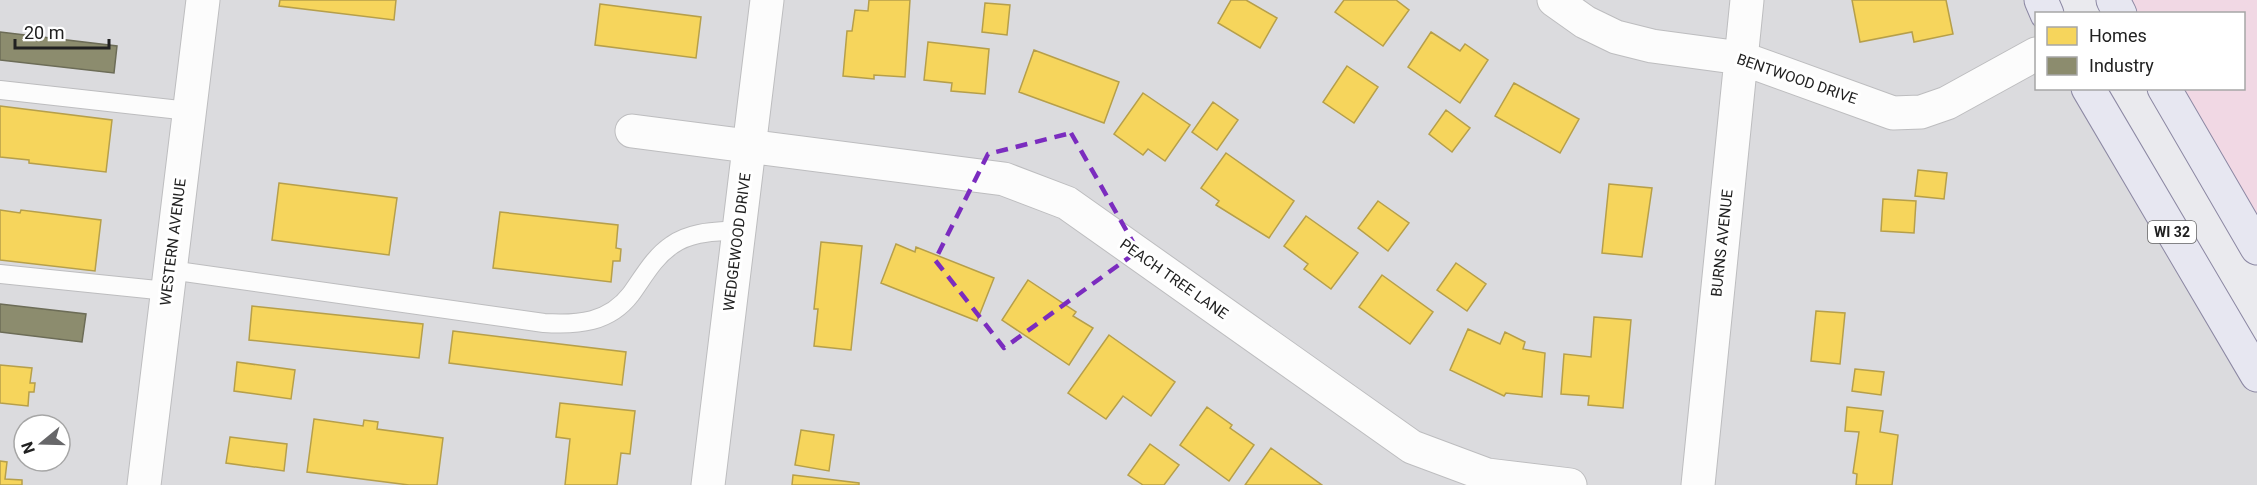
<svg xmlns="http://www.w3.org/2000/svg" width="2257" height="485" viewBox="0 0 2257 485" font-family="Roboto,sans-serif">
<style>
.residential{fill:#dbdbde;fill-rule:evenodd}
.park{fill:#f1d8e4}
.homes{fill:#f6d55c;stroke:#b69f4a;stroke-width:1.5}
.industry{fill:#8c8c6e;stroke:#6c6c57;stroke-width:1.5}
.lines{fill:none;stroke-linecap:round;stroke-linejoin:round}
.service-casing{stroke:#bdbdbf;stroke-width:20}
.minor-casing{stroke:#bdbdbf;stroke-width:35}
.primary-casing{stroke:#8c88a3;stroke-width:35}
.service{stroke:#fcfcfc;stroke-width:18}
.minor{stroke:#fcfcfc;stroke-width:33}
.primary{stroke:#e7e7f1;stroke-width:33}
.marked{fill:none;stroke:#7b2cbf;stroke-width:4.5;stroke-dasharray:12 8;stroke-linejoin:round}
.labels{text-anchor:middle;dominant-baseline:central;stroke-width:6;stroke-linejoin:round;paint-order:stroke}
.shield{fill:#fff;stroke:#646464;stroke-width:1.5}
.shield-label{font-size:14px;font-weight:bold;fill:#212121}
.street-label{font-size:15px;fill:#212121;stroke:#fff}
</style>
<rect width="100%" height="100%" fill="#eaeaee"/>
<path class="residential" d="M0,0H2041L2036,14V88L2088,89L2257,375V485H0ZM24,425H60V461H24Z"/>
<path class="park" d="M2113,0H2257V248L2164,89L2244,88V14L2120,13Z"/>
<path class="homes" d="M280,0H396L394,20L279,6Z
M869,0H910L905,77L874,75V79L843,76L847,31H852L855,10L868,11Z
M1231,0H1246L1277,18L1260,48L1218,23Z
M1344,0H1396L1409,10L1383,46L1335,12Z
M1852,0H1946L1953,34L1914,42L1912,32L1860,42Z
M985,3L1010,5L1007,35L982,32Z
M600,4L701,17L696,58L595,45Z
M1431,32L1460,51L1465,44L1488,60L1460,103L1408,67Z
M928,42L989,49L985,94L951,91L952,83L924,80Z
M1034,50L1119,82L1104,123L1019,92Z
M1347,66L1378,87L1354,123L1323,102Z
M1514,83L1579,119L1560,153L1495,116Z
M1143,93L1190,125L1165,161L1148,149L1143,155L1114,134Z
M1213,102L1238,120L1217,150L1192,132Z
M0,106L112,120L106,172L29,163V160L0,157Z
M1446,110L1470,128L1452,152L1429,134Z
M1226,153L1294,201L1269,238L1216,205L1219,201L1201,188Z
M1918,170L1947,173L1944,199L1915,196Z
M279,183L397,198L389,255L272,240Z
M1609,184L1652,188L1642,257L1602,253Z
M1883,199L1916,201L1914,233L1881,231Z
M1378,201L1409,223L1388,251L1358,228Z
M0,210L20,213L21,210L101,220L95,271L0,260Z
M500,212L618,225L616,248L621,249L620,261H613L611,282L493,268Z
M1306,216L1358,253L1331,289L1304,269L1308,264L1284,246Z
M821,242L862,246L851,350L814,346L818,309H814Z
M896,244L915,252L916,247L994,278L977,321L881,283Z
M1456,263L1486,284L1467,311L1437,290Z
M1382,275L1433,312L1410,344L1359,307Z
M1028,280L1076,312L1073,316L1093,328L1069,365L1002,320Z
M252,306L423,324L419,358L249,340Z
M1816,311L1845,313L1840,364L1811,361Z
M1594,317L1631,320L1623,408L1588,405L1589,396L1561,394L1564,354L1591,357Z
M1468,329L1500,344L1505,332L1525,342L1523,349L1545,353L1542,397L1506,393L1504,396L1450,370Z
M453,331L626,352L622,385L449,363Z
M1109,335L1175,382L1151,416L1123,396L1106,419L1068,393Z
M237,362L295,370L291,399L234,391Z
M0,365L32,368L30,383H35L34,392H29L28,406L0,403Z
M1855,369L1884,372L1881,395L1852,391Z
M560,403L635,411L630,454L621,453L617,485H565L570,439L556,437Z
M1207,407L1232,425L1230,428L1254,445L1229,481L1180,445Z
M1847,407L1883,411L1880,432L1898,435L1892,485H1856L1857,474L1853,473L1859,432L1845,431Z
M314,419L363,426L364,420L378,422L377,429L443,438L437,485H409L307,472Z
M801,430L834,435L829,471L795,465Z
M230,437L287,444L284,471L226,463Z
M1150,444L1179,465L1164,485H1143L1128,475Z
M1271,448L1322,485H1245Z
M0,461L7,462L5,479L22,480V485H0Z
M793,475L859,483V485H792Z"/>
<path class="industry" d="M0,32L117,46L114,73L0,60Z
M0,304L86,314L82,342L0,332Z"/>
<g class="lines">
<g class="service-casing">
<path id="service" d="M0,90L189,111
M170,270L544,323C578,325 609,323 631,294C644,276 654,257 672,245C692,231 716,232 739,230
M0,274L167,291"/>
</g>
<g class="minor-casing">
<path id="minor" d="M1554,0L1585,22L1616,37L1652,46L1741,58L1893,113L1921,112L1947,103L2036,54
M632,131L1004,179L1067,203L1412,447L1487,475L1570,485
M144,485L203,0
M708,485L767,0
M1698,485L1747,0"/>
</g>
<g class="primary-casing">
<path id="primary" d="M2041,0L2047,14
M2113,0L2120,14
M2088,88L2257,375
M2164,88L2257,248"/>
</g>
<use href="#service" class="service"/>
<use href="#minor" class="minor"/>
<use href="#primary" class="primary"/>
</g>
<path class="marked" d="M1071,133L1138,251L1004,348L935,260L988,154Z"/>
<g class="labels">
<rect class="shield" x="2148" y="221" width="48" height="22" rx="4.5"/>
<g class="shield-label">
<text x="2172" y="232">WI 32</text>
</g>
<g class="street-label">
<text transform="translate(1797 79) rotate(19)">BENTWOOD DRIVE</text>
<text transform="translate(173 242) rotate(-83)">WESTERN AVENUE</text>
<text transform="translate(737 242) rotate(-83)">WEDGEWOOD DRIVE</text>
<text transform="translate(1722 243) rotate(-84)">BURNS AVENUE</text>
<text transform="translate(1174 279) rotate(35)">PEACH TREE LANE</text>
</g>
</g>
<rect x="2035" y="12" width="210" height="78" fill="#ffffff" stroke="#a6a6a6" stroke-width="1.5"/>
<rect x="2047" y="27" width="30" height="18" fill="#f6d55c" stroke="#a6a6a6" stroke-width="1.5"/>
<text x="2089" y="42" font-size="18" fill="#212121">Homes</text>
<rect x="2047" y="57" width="30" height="18" fill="#8c8c6e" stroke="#a6a6a6" stroke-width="1.5"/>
<text x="2089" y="72" font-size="18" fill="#212121">Industry</text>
<g transform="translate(42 443) rotate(251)"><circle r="28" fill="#ffffff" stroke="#a6a6a6" stroke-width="1.5"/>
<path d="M0-4.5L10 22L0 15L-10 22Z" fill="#676769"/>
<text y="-9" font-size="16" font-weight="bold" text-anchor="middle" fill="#212121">N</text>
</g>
<path d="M15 39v9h94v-9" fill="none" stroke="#212121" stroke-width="3"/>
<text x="24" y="39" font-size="18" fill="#212121" stroke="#ffffff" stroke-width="4.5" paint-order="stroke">20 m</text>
</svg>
